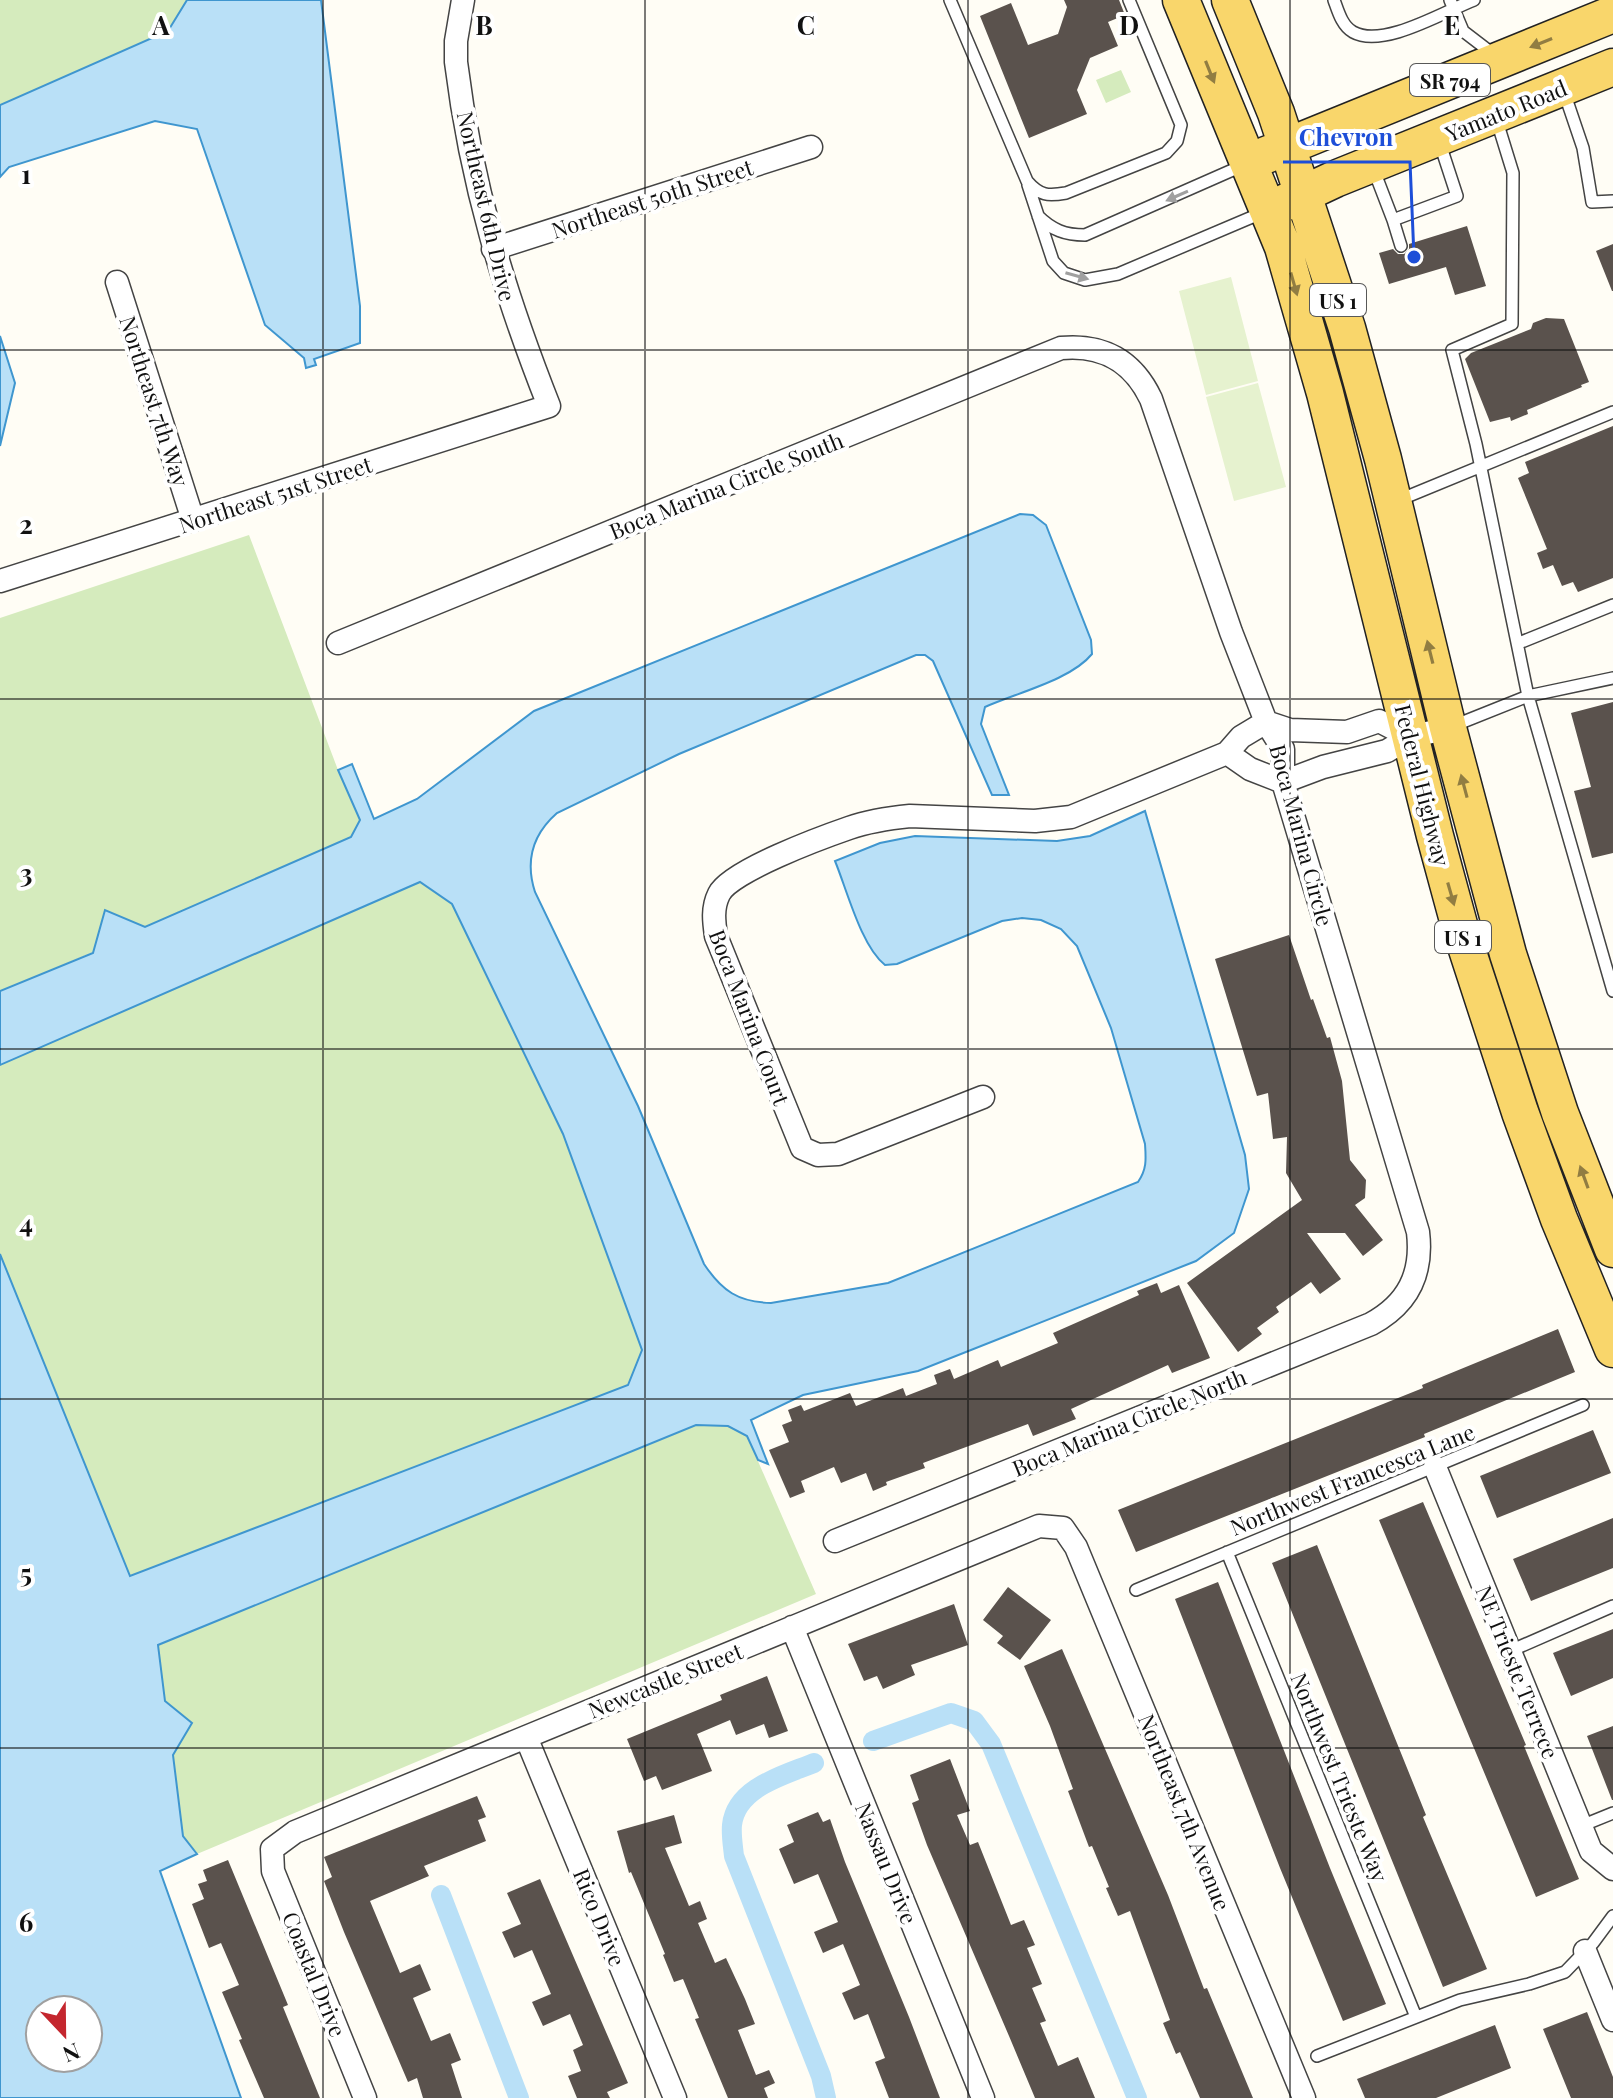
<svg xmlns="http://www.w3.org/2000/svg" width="1613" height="2098" viewBox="0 0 1613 2098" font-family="'Playfair Display',serif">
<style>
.green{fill:#d5ebbd}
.pitch{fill:#e6f2cf}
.water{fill:#b9e0f7;stroke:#3f96cf;stroke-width:2;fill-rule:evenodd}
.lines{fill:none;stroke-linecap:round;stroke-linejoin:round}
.canal{stroke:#b9e0f7;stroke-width:20}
.building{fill:#5a524d}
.service-casing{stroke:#444;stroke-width:14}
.minor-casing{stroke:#444;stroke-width:25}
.primary-casing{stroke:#222;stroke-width:39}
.service{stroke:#fff;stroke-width:11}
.minor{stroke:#fff;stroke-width:22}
.primary{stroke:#f9d66b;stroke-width:36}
.oneway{fill:#917d42}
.oneway2{fill:#a0a0a0}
.grid{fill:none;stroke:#111;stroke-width:2;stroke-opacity:0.55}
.labels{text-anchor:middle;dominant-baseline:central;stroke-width:8;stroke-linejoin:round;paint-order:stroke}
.shield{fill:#fff;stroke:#585858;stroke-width:2}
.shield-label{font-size:20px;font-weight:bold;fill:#111}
.street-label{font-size:22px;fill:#111;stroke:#fff}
.grid-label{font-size:26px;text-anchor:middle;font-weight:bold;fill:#111;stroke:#fff;stroke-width:8;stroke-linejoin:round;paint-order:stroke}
.leader{fill:none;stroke:#1d4ed8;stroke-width:3}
.callout-dot{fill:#1d4ed8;stroke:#fff;stroke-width:3}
.callout-label{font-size:24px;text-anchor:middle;font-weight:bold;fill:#1d4ed8;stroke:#fff;stroke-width:8;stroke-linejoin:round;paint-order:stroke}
</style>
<rect width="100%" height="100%" fill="#fffdf5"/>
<path class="green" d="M0,0H187L168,31L0,105Z
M1121,70L1131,92L1106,103L1096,80Z
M249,535L338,770L360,820L352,837C234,888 119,943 0,991V618Z
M420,881L452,904L563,1134L642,1350L628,1385L130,1577L0,1254V1065Z
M697,1425L728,1426L747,1436L816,1594L197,1854L183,1836L158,1645Z"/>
<path class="pitch" d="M1231,277L1258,381L1206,395L1179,291Z
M1258,383L1286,487L1234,501L1206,397Z"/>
<path class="water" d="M187,0H321L360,306V343L314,359L316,365L306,368L304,358L265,325L197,129L155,121L9,167L0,177V105L168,31Z
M0,336L15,383L0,446Z
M1020,514L1033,515L1046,525L1091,640L1092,654C1071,680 1016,693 985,707L981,724L1009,795H992L933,661L925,655H916L679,754L557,813C532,835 525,861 535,892L638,1106L704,1264C722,1291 738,1302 771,1303L888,1283L1138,1182C1147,1169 1146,1159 1145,1144L1111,1028L1077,946L1061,929L1041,920L1022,918L1002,921L897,964L885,965C861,946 847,890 835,861L880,843L915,836L1057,841L1090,836L1145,811L1245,1155L1249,1189L1234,1233L1196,1261L918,1371L803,1395L751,1420L768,1464L758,1460L747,1436L728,1426L696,1425L158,1645L165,1701L192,1723L173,1755L183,1836L197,1854L160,1871L241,2098H0V1254L130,1576L628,1385L642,1350L563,1134L452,904L420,882L0,1065V991L93,953L105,910L145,927L351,837L360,820L338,770L352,764L374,819L417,799L534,711ZM40,2010H88V2058H40Z"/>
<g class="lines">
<path class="canal" d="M873,1741L951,1713L974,1721L991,1744L1137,2098
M814,1763C785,1775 736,1787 732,1825C731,1835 733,1846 734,1856L821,2076L826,2098
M441,1895L519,2098"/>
</g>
<path class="building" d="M1064,0H1119L1125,15L1108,22L1118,46L1090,58L1077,90L1087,114L1029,138L980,16L1011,3L1028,45L1058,34L1067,7Z
M1467,226L1486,286L1455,295L1446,267L1389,284L1379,253L1393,249L1398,254H1404L1409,249V244Z
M1613,244V291H1612L1596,251Z
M1546,318L1564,319L1589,382L1581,385L1582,387L1527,410L1528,414L1511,421L1510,417L1490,422L1465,359L1471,353L1531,329L1533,323Z
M1613,426V578L1578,592L1573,582L1562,586L1553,565L1543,569L1537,553L1547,549L1518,478L1529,473L1525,462Z
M1613,702V853L1592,858L1574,791L1591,787L1571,713Z
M1289,935L1311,1000L1313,999L1327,1038L1330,1037L1342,1081L1350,1160L1366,1180L1365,1198L1355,1205L1383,1240L1363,1256L1345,1233H1307L1341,1279L1320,1294L1311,1282L1276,1307L1279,1312L1257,1328L1262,1334L1238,1352L1187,1283L1302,1200L1286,1173L1287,1137L1273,1139L1268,1093L1257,1096L1215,959Z
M1157,1283L1161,1293L1179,1285L1210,1358L1172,1373L1168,1365L1071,1409L1076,1419L1033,1436L1028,1424L923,1463L925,1468L886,1482L887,1485L873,1491L866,1473L841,1483L834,1467L801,1481L805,1492L790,1498L769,1450L789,1442L782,1425L792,1421L788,1410L801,1405L804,1411L850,1393L856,1406L903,1388L906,1396L937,1384L934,1375L950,1369L954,1379L998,1360L1001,1367L1058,1343L1053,1333L1139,1295L1137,1291Z
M1558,1329L1575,1372L1424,1434L1425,1437L1136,1552L1118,1510L1423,1388L1422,1385Z
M1593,1430L1611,1473L1497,1518L1480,1476Z
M1423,1502L1526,1745L1524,1746L1579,1879L1536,1897L1379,1520Z
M1613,1518V1568L1531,1601L1513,1559Z
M1317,1545L1426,1815L1423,1817L1487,1969L1443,1987L1272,1563Z
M1218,1582L1330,1868L1386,2004L1343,2021L1280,1868L1175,1599Z
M1008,1587L1051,1620L1020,1660L997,1643L1003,1636L983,1620Z
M954,1604L968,1645L911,1665L915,1675L883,1689L877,1676L864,1681L848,1644Z
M1613,1629V1678L1571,1696L1553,1653Z
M1062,1649L1168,1895L1204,1989L1207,1988L1253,2098H1200L1180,2052L1176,2054L1163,2023L1170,2020L1130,1911L1118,1916L1106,1888L1109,1887L1092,1846L1089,1847L1068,1791L1073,1789L1050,1726L1024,1666Z
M767,1676L788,1731L769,1738L764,1724L736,1735L730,1720L697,1734L712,1771L662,1790L656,1776L644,1781L627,1739L722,1700L720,1695Z
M1613,1726V1800H1612L1587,1736Z
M950,1759L970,1811L957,1815L970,1845L978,1842L1011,1925L1024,1920L1035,1945L1027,1948L1042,1984L1032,1988L1046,2021L1040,2023L1058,2066L1078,2057L1095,2098H1035L1009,2036L927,1845L912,1803L919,1800L910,1775Z
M477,1796L486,1817L478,1820L486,1841L424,1866L429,1876L370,1901L400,1973L420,1964L431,1990L413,1998L431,2041L450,2033L461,2060L451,2064L462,2098H423L417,2078L408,2082L344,1932L324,1881L332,1877L324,1857Z
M818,1812L823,1822L830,1819L845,1862L909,2017L940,2098H889L875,2062L885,2058L868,2014L854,2020L842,1993L860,1985L843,1944L823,1953L814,1932L838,1922L818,1874L794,1884L779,1849L794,1842L787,1825Z
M674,1815L682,1843L665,1848L689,1906L700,1901L707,1919L698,1923L715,1963L726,1958L745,1999L755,2024L738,2030L756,2075L769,2070L775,2083L764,2088L768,2098H728L695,2019L699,2018L683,1979L674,1982L663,1955L665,1954L631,1872L629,1873L617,1831Z
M228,1860L288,2005L283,2007L320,2098H264L239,2040L242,2039L222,1992L239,1985L221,1943L209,1948L192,1904L204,1899L198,1884L207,1881L203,1870Z
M540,1879L628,2083L607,2092L610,2098H577L568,2076L581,2071L573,2050L583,2045L570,2014L543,2026L532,2002L551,1994L532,1950L514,1958L502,1932L521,1924L507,1893Z
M1587,2012L1613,2077V2098H1571L1543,2029Z
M1495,2025L1511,2068L1436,2098H1365L1357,2079Z"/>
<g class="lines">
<g class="service-casing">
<path id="service" d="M950,0L1027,181C1040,196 1048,196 1066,193L1166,153L1177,141L1181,125L1129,0
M1334,0C1338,11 1342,26 1353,32C1383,49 1445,11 1474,0
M1450,0L1463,31L1493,54
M1564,92L1583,148L1592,202L1613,201
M1496,118L1513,173L1512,324L1452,350L1476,444L1528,696L1613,991
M1373,168L1393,220
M1028,185L1053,261L1064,273L1085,280L1118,274L1264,212
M1038,216C1052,230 1065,235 1085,235L1244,165
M1401,246L1393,220L1457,196L1439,141
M1399,500L1613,412
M1519,643L1613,605
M1453,726L1528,696L1613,678
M1227,1552L1416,2017
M1136,1590L1583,1405
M1510,1651L1613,1606
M1581,1826L1613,1813
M1317,2056L1460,2000L1529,1984L1565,1972L1593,1943L1613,1916"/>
</g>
<g class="minor-casing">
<path id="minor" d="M493,249L811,147
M117,282L193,520
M0,581L549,406C504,292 471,184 456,62V41L463,0
M338,643L1061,348C1103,344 1133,361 1151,399L1231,632L1266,722L1283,749V782L1418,1232C1423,1274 1408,1304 1371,1324L835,1541
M1227,753L1250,769L1283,782L1323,767L1387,751L1410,737L1448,728
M983,1097L838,1154L818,1155L802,1148L716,936C714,922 712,908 719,894C730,871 823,837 849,828C869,821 890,818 910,816L1035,821L1071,817L1227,753L1241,737L1266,722L1290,730L1347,732L1379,721L1410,737
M1435,1467L1591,1851L1613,1869
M792,1627L983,2098
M526,1737L675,2098
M1585,1951L1613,2020
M365,2098L273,1871L272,1849L295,1832L1039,1526L1063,1528L1076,1547L1304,2098"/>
</g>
<g class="primary-casing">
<path id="primary" d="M1181,0L1283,247L1325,393L1435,836L1460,928L1520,1112L1559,1219L1613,1349
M1230,0L1276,113L1347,328L1383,459L1448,728L1508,954L1560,1113L1613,1249
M1266,155L1613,14
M1284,203L1335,179L1613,67"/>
</g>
<use href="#service" class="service"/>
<use href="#minor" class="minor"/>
<use href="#primary" class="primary"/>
</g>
<defs><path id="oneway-solid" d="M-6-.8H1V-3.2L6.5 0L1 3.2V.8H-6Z" transform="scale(2)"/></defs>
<g class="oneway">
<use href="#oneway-solid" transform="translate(1541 43) rotate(158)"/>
<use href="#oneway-solid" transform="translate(1210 72) rotate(68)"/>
<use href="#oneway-solid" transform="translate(1294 284) rotate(74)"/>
<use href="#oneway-solid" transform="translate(1430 652) rotate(-104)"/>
<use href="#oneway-solid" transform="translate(1464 786) rotate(-105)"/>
<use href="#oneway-solid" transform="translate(1451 894) rotate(74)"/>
<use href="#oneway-solid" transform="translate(1584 1177) rotate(-110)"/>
</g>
<g class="oneway2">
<use href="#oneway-solid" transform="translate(1177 196) rotate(156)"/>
<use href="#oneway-solid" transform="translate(1077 276) rotate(16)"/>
</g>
<path class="grid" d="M323,0V2098M645,0V2098M968,0V2098M1290,0V2098M0,350H1613M0,699H1613M0,1049H1613M0,1399H1613M0,1748H1613"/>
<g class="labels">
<g class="shield">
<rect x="1410" y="64" width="80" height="32" rx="6"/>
<rect x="1310" y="284" width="56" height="32" rx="6"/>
<rect x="1435" y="921" width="56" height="32" rx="6"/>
</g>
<g class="shield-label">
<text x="1450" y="80">SR 794</text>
<text x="1338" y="300">US 1</text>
<text x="1463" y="937">US 1</text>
</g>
<g class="street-label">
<text transform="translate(1506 110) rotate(-22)">Yamato Road</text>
<text transform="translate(652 198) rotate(-18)">Northeast 50th Street</text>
<text transform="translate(487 206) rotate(77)">Northeast 6th Drive</text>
<text transform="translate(155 401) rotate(72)">Northeast 7th Way</text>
<text transform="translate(726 485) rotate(-22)">Boca Marina Circle South</text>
<text transform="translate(275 494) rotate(-18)">Northeast 51st Street</text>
<text transform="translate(1423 785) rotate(76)">Federal Highway</text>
<text transform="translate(1302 835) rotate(75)">Boca Marina Circle</text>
<text transform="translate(750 1017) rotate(69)">Boca Marina Court</text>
<text transform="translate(1129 1422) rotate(-22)">Boca Marina Circle North</text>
<text transform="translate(1352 1479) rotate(-22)">Northwest Francesca Lane</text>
<text transform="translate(1518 1672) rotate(68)">NE Trieste Terrece</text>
<text transform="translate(665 1680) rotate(-22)">Newcastle Street</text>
<text transform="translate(1340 1777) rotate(68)">Northwest Trieste Way</text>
<text transform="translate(1185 1812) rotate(68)">Northeast 7th Avenue</text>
<text transform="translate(887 1863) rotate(68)">Nassau Drive</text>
<text transform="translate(600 1917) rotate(68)">Rico Drive</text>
<text transform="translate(315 1974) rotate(68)">Coastal Drive</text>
</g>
</g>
<g class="grid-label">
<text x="161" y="35">A</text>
<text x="484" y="35">B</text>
<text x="806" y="35">C</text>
<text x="1129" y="35">D</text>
<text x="1452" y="35">E</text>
<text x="26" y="184">1</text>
<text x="26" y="534">2</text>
<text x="26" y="883">3</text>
<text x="26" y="1233">4</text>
<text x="26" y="1583">5</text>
<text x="26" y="1932">6</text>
</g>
<path class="leader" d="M1414 257L1410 162H1283"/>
<circle class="callout-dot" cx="1414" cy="257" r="8"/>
<g class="callout-label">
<text x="1346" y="146">Chevron</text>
</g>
<g transform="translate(64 2034) rotate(158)"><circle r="38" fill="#ffffff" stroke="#a0a0a0" stroke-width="2"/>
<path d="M0-6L14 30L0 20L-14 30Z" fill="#c4262e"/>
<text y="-12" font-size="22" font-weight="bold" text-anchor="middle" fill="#111111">N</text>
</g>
</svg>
